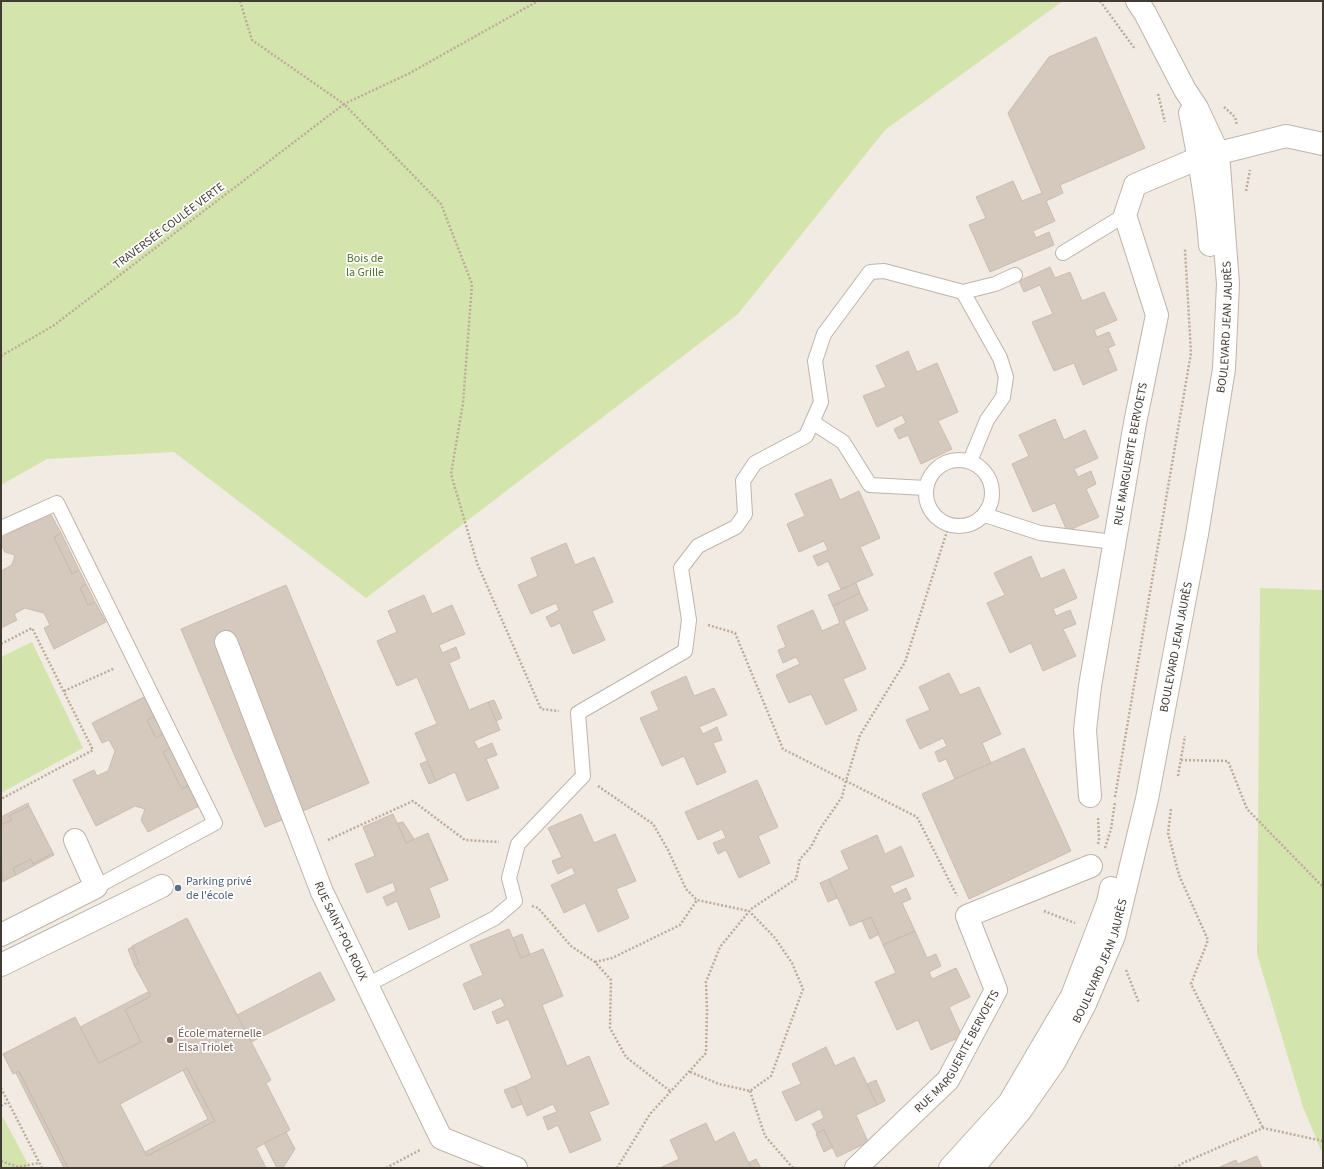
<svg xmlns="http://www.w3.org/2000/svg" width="1324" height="1169" viewBox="0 0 1324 1169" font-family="'Source Sans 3',sans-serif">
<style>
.green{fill:#d3e4ad}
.building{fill:#d5c8bc;stroke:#ccbcad;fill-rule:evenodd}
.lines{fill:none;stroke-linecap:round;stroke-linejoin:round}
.service-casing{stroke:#bfb4aa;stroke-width:16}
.minor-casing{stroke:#bfb4aa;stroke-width:24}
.tertiary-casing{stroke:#bfb4aa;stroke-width:24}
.path{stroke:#bdab99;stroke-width:2.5;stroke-dasharray:2 2;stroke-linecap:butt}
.service{stroke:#fff;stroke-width:14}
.minor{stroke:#fff;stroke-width:22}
.tertiary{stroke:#fff;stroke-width:22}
.service-dot{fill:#5c6f8a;stroke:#fff;stroke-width:1.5}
.education-dot{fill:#8d6e63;stroke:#fff;stroke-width:1.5}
.labels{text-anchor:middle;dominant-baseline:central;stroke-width:3.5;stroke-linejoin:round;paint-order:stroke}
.street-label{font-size:12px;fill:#423b34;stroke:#fff}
.park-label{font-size:12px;fill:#4f712a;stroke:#fff}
.service-label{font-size:12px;fill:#4e5e75;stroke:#fff;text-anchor:start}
.education-label{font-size:12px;fill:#785e54;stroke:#fff;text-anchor:start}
</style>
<rect width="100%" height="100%" fill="#f1ebe3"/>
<path class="green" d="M1,1H1063L885,130L738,314L366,598L174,452L47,459L1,485Z
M1260,588L1323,590V1155L1303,1107L1257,954Z
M32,642L83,748L1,793V657Z
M3,1117L30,1168H1V1118Z"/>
<path class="building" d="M1096,37L1145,148L1060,185L1063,193L1046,201L1055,221L1033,231L1036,238L1049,232L1054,245L990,272L969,225L986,218L976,197L1013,181L1022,201L1042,193L1008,113L1049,57Z
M1050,267L1055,278L1070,272L1082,301L1104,292L1117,320L1094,330L1097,337L1109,332L1115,345L1108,348L1117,370L1083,385L1074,363L1054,371L1032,322L1053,314L1040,285L1024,292L1019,281Z
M908,351L917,372L937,363L958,412L938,421L952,449L921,464L908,435L899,439L894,429L906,423L902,415L877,427L863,396L886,387L876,366Z
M1055,419L1064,440L1085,430L1098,458L1074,469L1078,477L1091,471L1096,484L1086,489L1099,517L1067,531L1055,503L1033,512L1012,464L1029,456L1019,435Z
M831,479L840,500L859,491L880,538L860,547L873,575L841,589L828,561L818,566L813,556L828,550L824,541L799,552L787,524L805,516L795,494Z
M50,513L61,533L54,537L72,574L79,570L86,584L80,588L88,605L95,602L106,622L54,649L44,628L50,625L44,613L25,608L14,614L17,620L1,628V571L12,565L15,555L5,552L1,545V538Z
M61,533L79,570L72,574L54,537Z
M566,543L575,565L594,557L613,602L592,611L605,640L573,654L560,623L551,627L546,617L559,610L556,603L531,614L518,585L538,576L531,558Z
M1031,556L1041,579L1064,569L1077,598L1053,609L1056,616L1070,610L1076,624L1063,629L1076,656L1043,671L1031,643L1010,653L987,603L1005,595L994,573Z
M856,583L860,593L833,606L828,595Z
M86,584L95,602L88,605L80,588Z
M286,585L369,783L265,827L181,629Z
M860,593L868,610L844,621L866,669L843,679L857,710L826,725L811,694L789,703L776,675L800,664L796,657L783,663L778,650L786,647L777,626L813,610L822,631L840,623L833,606Z
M424,595L432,614L452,605L465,634L439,645L442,653L456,647L460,658L449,663L469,710L488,702L500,730L474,741L478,749L492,743L497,755L486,759L499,788L467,801L455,772L436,781L415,733L437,724L417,677L397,686L377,641L397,632L388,611Z
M949,673L960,695L979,687L1001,734L982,743L991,763L955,779L946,759L939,762L935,752L947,746L943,738L920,749L906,720L930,710L919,687Z
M686,676L694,696L714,688L727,715L699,727L703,734L717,727L722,740L713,743L726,772L697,785L684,756L662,766L640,718L659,710L651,692Z
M144,697L154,717L147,720L156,738L163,734L170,748L163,752L182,789L189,785L199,806L148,832L141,820L145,809L135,806L96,826L73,780L94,770L97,776L108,771L115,751L109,740L102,743L92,723Z
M494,700L502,718L496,721L488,702Z
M154,717L163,734L156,738L147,720Z
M170,748L189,785L182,789L163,752Z
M1024,748L1071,851L969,899L922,794Z
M427,761L436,781L429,784L420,764Z
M757,780L778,827L758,836L770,863L739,878L726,850L718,854L713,843L726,838L722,829L698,840L685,812Z
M28,803L29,806L9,816L12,820L1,825V817Z
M29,806L53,853L33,864L31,859L13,868L16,875L2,882L1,825L12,820L9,816Z
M393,814L406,843L428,833L448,880L429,888L440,917L409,930L397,901L387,906L383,897L396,891L393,882L367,893L355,864L375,856L363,827Z
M581,814L594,843L615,834L636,881L616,889L629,918L598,932L585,903L564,913L551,885L575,874L572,867L558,874L552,861L562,857L548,828Z
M403,822L414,839L406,843L398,823Z
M877,835L885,854L901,846L914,876L890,886L894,894L906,888L911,899L902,903L915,931L883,945L871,917L850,926L829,879L849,869L841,851Z
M433,846L440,861L448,880L441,866Z
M53,853L54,855L16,875L13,868L31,859L33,864Z
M829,879L837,898L828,902L820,883Z
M871,917L879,934L870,939L862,921Z
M187,918L271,1080L266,1083L290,1130L256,1148L266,1168H68L19,1071L13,1074L3,1054L75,1017L99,1063L141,1042L125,1010L151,996L134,965L139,963L132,946ZM187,1068L215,1121L147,1156L120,1104Z
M509,929L521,958L543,949L563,996L542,1005L567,1066L589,1056L609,1104L589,1112L601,1140L570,1153L558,1125L548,1130L543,1117L557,1112L553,1104L527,1116L515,1086L532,1078L508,1019L497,1024L492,1012L505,1006L501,998L474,1010L463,984L483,975L470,945Z
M915,931L927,958L936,954L941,966L929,972L932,979L956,968L970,997L949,1007L962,1036L931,1050L918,1020L897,1030L875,982L896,973L883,945Z
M522,934L530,954L521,958L513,938Z
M133,947L139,963L134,965L128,949Z
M320,972L335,1000L251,1042L237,1015Z
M148,992L151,996L125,1010L141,1042L99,1063L80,1027Z
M826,1047L835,1066L854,1057L877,1105L856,1115L868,1142L837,1157L824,1130L817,1133L812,1124L824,1118L820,1109L796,1121L782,1092L801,1084L792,1064Z
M187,1068L215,1121L147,1156L145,1152L208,1119L183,1070Z
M19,1071L68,1168H64L16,1073Z
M876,1080L885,1101L877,1105L867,1084Z
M515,1086L522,1104L512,1108L504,1090Z
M706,1123L715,1142L734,1132L751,1168H660L679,1159L670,1140Z
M824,1130L833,1147L824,1152L816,1134Z
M286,1132L295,1149L283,1168H277L264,1143Z
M1257,1156L1262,1168H1218L1236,1160L1238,1164Z
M756,1159L761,1168H751L748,1163Z"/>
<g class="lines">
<g class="service-casing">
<path id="service" d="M1063,253L1125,215
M963,292L1000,358L1006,377L1003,397L987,420L970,461
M812,422L843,442L870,485L926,488
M926 493a33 33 0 1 1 66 0a33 33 0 1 1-66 0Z
M985,515L1040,533L1114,542
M1,528L57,503L215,823L96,887
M367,985L495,918L515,901L509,878L518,844L583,776L578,713L685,651L689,620L681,568L698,546L736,527L745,514L743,481L755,463L806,436L821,402L815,361L824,334L870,272L884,271L963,292L995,284L1015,275"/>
</g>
<g class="minor-casing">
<g id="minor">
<path id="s1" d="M226,642L322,892L441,1138L516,1168"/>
<path id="s2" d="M1090,796L1085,730L1090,686L1135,423L1157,315L1125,215L1135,185L1199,158L1286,136L1323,144"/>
<path d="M1,935L96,887L75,840"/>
<path d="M1,965L162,886"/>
<path id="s3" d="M856,1168L948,1080L996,990L967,916L1091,866"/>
</g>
</g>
<g class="tertiary-casing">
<g id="tertiary">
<path d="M1190,113C1199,157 1207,200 1210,245"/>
<path d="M950,1168L1009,1103L1072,996L1108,902L1111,888"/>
<path id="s4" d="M973,1168L1021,1110L1055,1061L1085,1004L1114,936L1147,799L1197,534L1224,369L1228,284L1218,153L1197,108L1185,90L1145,13L1137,1"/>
</g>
</g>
<path class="path" d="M240,1L252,40L344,104L410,73L538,1
M1100,1L1135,49
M1158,94L1165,122
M1224,107L1235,117L1237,125
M1246,191L1250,170
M1,356L53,326L344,104L441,204L472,284L463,403L451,474L477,563L541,709L559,711
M708,625L735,633L783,749L917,817L957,896
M1,644L32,628L93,750L1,799
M64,691L115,668
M1181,760L1228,761L1247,809L1323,887
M1178,776L1185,736
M598,786L653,824L668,850L686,889L697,900L749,911L775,938L792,963L803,989L771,1076L750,1091L719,1084L688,1071
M1115,797L1191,353L1185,249
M1171,809L1168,833L1179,875L1208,940L1191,984L1263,1128
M328,840L413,801L465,840L499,842
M1098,844L1099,839L1098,817
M1105,848L1111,829L1115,802
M532,906L538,908L571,946L595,962L611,980L610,1028L626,1057L670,1091
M1044,911L1075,923
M595,962L612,958L680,925L697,900
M1126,970L1139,1003
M1,1088L42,1168
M750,1091L765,1136L793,1168
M1,1106L8,1102
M1,1161L18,1167L39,1163
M386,1168L420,1150
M617,1168L650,1114L706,1053L707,1010L706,982L720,947L751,909L796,879L800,859L811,847L820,829L842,797L846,781L860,735L905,662L949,525
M1175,1168L1183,1163L1263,1128L1323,1141"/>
<use href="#service" class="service"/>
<use href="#minor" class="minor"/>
<use href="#tertiary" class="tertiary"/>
</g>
<circle class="service-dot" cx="178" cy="888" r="4"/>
<circle class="education-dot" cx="170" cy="1040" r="4"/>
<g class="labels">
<g class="street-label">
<text transform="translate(169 226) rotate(-37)">TRAVERSÉE COULÉE VERTE</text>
<text stroke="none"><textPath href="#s4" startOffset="893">BOULEVARD JEAN JAURÈS</textPath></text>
<text stroke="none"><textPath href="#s2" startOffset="346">RUE MARGUERITE BERVOETS</textPath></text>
<text stroke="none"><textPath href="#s4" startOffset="569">BOULEVARD JEAN JAURÈS</textPath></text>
<text stroke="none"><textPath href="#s1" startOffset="311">RUE SAINT-POL ROUX</textPath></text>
<text stroke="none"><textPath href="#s4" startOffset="245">BOULEVARD JEAN JAURÈS</textPath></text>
<text stroke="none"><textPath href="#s3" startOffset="156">RUE MARGUERITE BERVOETS</textPath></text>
</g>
<g class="park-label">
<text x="365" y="258">Bois de<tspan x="365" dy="14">la Grille</tspan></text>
</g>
<g class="service-label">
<text x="186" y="881">Parking privé<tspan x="186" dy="14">de l'école</tspan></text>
</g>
<g class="education-label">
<text x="178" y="1033">École maternelle<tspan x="178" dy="14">Elsa Triolet</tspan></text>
</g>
</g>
<rect width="1324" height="1169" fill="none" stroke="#423b34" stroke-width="4"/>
</svg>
